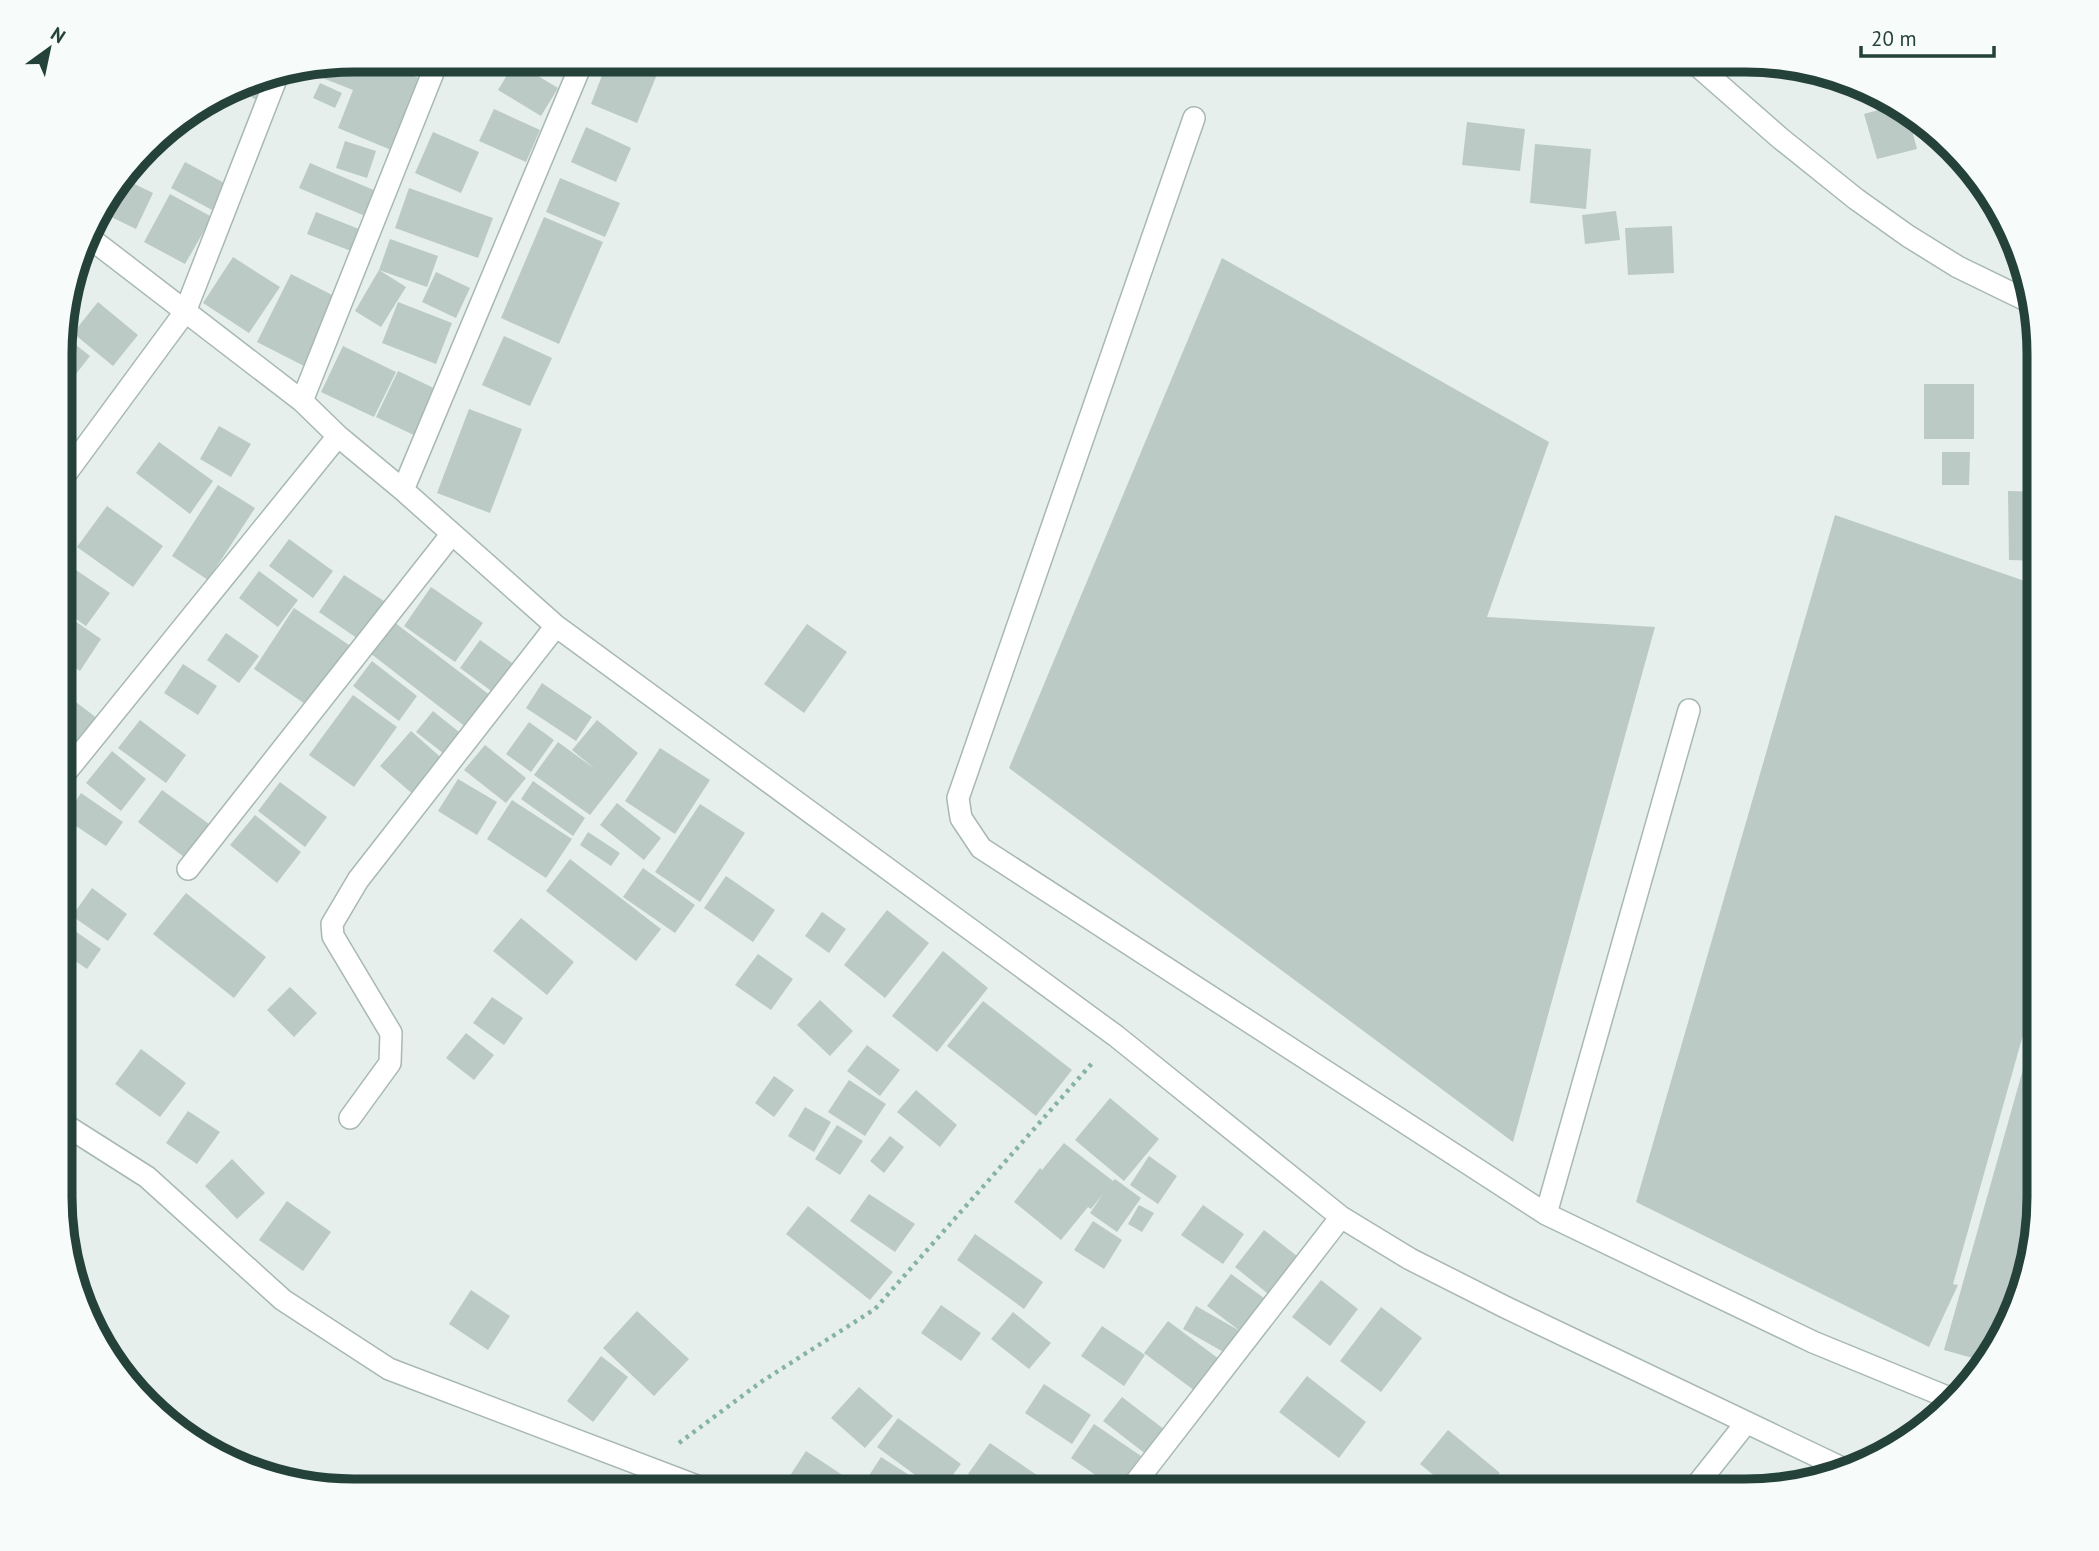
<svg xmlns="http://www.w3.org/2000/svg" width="2099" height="1551" viewBox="0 0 2099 1551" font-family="'PT Sans',sans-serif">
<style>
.building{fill:#bbcac4}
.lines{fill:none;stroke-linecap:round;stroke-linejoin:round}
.lane-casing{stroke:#a8b8b2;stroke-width:24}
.street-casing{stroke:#a8b8b2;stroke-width:24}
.path{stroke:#86b3a5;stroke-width:4.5;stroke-dasharray:3.5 5;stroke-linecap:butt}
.lane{stroke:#fff;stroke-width:21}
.street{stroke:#fff;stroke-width:21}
.rim{fill:none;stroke:#24423a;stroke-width:9}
</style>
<rect width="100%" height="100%" fill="#e6efeb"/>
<path class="building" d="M353,60H372L424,80L396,152L338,128L353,90L302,70Z
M608,60H663L637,123L591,104Z
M515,62L558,88L541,116L498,90Z
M274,75L260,102L232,87L241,82Z
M320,83L342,93L335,108L313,98Z
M1896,105L1907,111L1917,149L1877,159L1864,114Z
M494,109L540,130L526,162L479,141Z
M1467,122L1525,129L1520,171L1462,165Z
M173,124L164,143L155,138L159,133Z
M586,127L631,148L616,182L571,162Z
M433,132L479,152L461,193L415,173Z
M345,141L376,151L367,178L336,168Z
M1535,144L1591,149L1586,209L1530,203Z
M185,162L228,185L214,211L171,188Z
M310,163L376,191L365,216L299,188Z
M560,178L620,203L605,237L546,212Z
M124,179L153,193L136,229L99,211Z
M409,188L493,218L478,258L395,228Z
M170,194L212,217L185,264L144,242Z
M1616,211L1620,240L1585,244L1582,215Z
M316,212L359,229L351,251L307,234Z
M544,217L603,242L559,344L501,318Z
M1672,226L1674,273L1628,275L1625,228Z
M390,239L438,256L427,287L379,270Z
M233,257L280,287L249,333L203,303Z
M1222,258L1549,442L1487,617L1655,627L1513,1142L1009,768Z
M379,270L406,287L381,327L355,311Z
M436,272L470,288L456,318L422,302Z
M291,274L340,299L306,367L257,342Z
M98,302L138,335L113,366L73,333Z
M398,302L452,323L436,364L382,343Z
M62,334L90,356L62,392Z
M504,336L552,358L530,406L482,385Z
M343,346L396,372L374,417L321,392Z
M398,371L442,392L420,438L376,417Z
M1924,384H1974V439H1924Z
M469,409L522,429L490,513L437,493Z
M219,426L251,444L231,477L200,459Z
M159,442L213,481L190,514L136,473Z
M1942,452H1970L1969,485H1942Z
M218,485L255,508L208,580L172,556Z
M2008,491L2039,492V561L2009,560Z
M107,506L163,546L133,587L77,547Z
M1835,515L2039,586V978L1953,1284L1958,1285L1929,1347L1636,1202Z
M289,539L333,571L313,598L269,566Z
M73,568L110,593L86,626L62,609V583Z
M259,571L298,600L278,627L239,598Z
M344,575L387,603L361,641L319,612Z
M431,587L483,623L455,662L404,626Z
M294,608L352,647L311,708L254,669Z
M72,619L101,639L80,671L62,659V634Z
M390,619L495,699L471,731L366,650Z
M807,624L847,652L804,713L764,684Z
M226,633L259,656L239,683L207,660Z
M480,640L515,665L494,693L460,668Z
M372,661L417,696L399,721L353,686Z
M62,663L74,673L62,689Z
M183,664L217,686L198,715L164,693Z
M542,683L592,717L576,741L526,708Z
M353,695L397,727L354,787L309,755Z
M68,696L102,722L62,766V704Z
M433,711L464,736L448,757L416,732Z
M140,720L186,755L166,783L118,748Z
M597,720L638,753L590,815L534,775L558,742L595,769L572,750Z
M529,722L554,740L531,772L506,754Z
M411,731L445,761L414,795L380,766Z
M485,745L526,778L506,803L464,770Z
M660,748L710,780L675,834L625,801Z
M112,751L146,779L121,811L86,783Z
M458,779L497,802L477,835L438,811Z
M533,781L585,818L573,836L521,799Z
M280,782L327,817L305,847L258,811Z
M162,790L209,824L184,857L138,822Z
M81,793L123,822L106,846L64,818Z
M512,800L572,839L546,878L487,839Z
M617,803L661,838L644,860L600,825Z
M700,804L745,833L700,902L655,872Z
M255,815L301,852L277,883L230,845Z
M588,832L620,853L611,866L580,845Z
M570,859L661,929L636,961L546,891Z
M643,868L695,905L675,933L623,897Z
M726,876L775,910L753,942L704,908Z
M92,888L127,914L108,941L72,916Z
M186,893L266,957L234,998L153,934Z
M887,910L929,943L885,998L844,965Z
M822,912L846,929L829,953L805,936Z
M521,918L574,962L547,995L493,951Z
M62,922L101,949L87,969L62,952Z
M943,951L988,988L937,1052L892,1016Z
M758,954L793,979L771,1010L735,985Z
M290,987L317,1013L294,1037L267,1010Z
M492,997L523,1018L504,1045L473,1023Z
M820,1000L853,1031L830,1056L797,1025Z
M983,1001L1072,1070L1036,1116L947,1046Z
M2038,1016L2039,1217L2017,1310L1987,1362L1944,1350Z
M466,1033L494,1055L474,1080L446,1058Z
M867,1045L900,1070L880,1096L847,1071Z
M141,1049L186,1083L160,1117L115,1084Z
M774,1076L794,1090L774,1117L755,1103Z
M849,1080L886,1104L865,1136L828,1112Z
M916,1090L957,1125L940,1147L897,1112Z
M1110,1098L1159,1139L1124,1181L1075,1140Z
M805,1107L831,1122L814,1152L788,1136Z
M188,1111L220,1132L197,1164L166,1143Z
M837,1125L863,1141L840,1175L815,1159Z
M890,1136L904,1147L884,1173L870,1161Z
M1064,1143L1113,1181L1115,1179L1141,1198L1117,1232L1090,1213L1103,1194L1091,1209L1088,1207L1061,1240L1014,1202L1040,1168L1042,1170Z
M1149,1156L1177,1176L1158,1204L1130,1185Z
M232,1159L265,1193L237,1219L205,1186Z
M869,1194L915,1224L895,1252L850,1221Z
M287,1201L331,1232L303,1271L259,1240Z
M1139,1205L1154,1213L1142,1232L1128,1224Z
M1203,1205L1244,1234L1223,1264L1181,1235Z
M808,1206L893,1272L870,1300L786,1234Z
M1093,1221L1122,1240L1104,1269L1074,1250Z
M1264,1230L1302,1260L1272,1297L1235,1267Z
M975,1234L1043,1282L1024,1309L957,1260Z
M1231,1274L1264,1298L1240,1331L1207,1306Z
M1321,1280L1358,1309L1330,1346L1292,1317Z
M471,1290L510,1316L488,1350L449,1324Z
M941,1305L981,1333L961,1361L921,1333Z
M1196,1306L1240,1331L1227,1354L1183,1329Z
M1381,1307L1422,1338L1381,1392L1340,1361Z
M637,1311L689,1359L654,1396L603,1348Z
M1013,1312L1051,1343L1029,1369L991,1339Z
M1168,1321L1219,1359L1195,1391L1144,1353Z
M1102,1326L1145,1355L1124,1386L1081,1356Z
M601,1356L628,1377L593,1422L567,1401Z
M1307,1376L1366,1422L1339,1458L1279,1412Z
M1044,1384L1091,1415L1072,1444L1025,1413Z
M859,1387L893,1416L865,1448L831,1418Z
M1122,1397L1165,1430L1147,1455L1103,1421Z
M898,1418L961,1464L941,1491H937L877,1447Z
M1094,1424L1141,1456L1117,1490L1071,1458Z
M1448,1430L1500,1473L1484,1491H1453L1420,1464Z
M990,1443L1060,1491H993L968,1474Z
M806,1451L850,1480L842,1491H780Z
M881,1457L934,1491H859Z"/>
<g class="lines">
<g class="lane-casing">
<path id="lane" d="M1194,118L958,798L961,818L981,848L1546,1214L1813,1342L1952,1399
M1546,1214L1689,710"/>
</g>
<g class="street-casing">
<path id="street" d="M1691,60L1780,138L1856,199L1908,236L1958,267L2030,302
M86,235L302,401L338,436L403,490L556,626L1116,1036L1341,1217L1410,1259L1505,1307L1844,1469
M302,401L438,60
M62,479L185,312L278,74
M403,490L583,60
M62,777L338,436
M188,869L451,535
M350,1118L390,1063L391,1033L333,936L332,924L358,880L556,626
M62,1123L147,1177L283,1300L389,1369L710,1491
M1129,1491L1341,1217
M1692,1491L1746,1423"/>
</g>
<path class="path" d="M679,1443L761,1382L875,1309L1094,1061"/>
<use href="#lane" class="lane"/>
<use href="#street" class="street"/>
</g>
<path d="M0 0H2099V1551H0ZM354 72H1745A282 282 0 0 1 2027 354V1197A282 282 0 0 1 1745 1479H354A282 282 0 0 1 72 1197V354A282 282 0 0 1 354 72Z" fill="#f7fbf9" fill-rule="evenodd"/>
<path class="rim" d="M354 72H1745A282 282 0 0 1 2027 354V1197A282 282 0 0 1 1745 1479H354A282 282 0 0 1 72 1197V354A282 282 0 0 1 354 72Z"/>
<g transform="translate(49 49) rotate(33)" stroke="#f7fbf9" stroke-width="5" paint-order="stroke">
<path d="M0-5L12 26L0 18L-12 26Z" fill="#24423a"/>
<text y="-10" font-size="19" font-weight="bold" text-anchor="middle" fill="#24423a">N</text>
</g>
<path d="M1861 46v10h133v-10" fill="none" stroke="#24423a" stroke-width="3.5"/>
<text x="1871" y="46" font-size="21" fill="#24423a" stroke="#f7fbf9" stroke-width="5" paint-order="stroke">20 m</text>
</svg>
